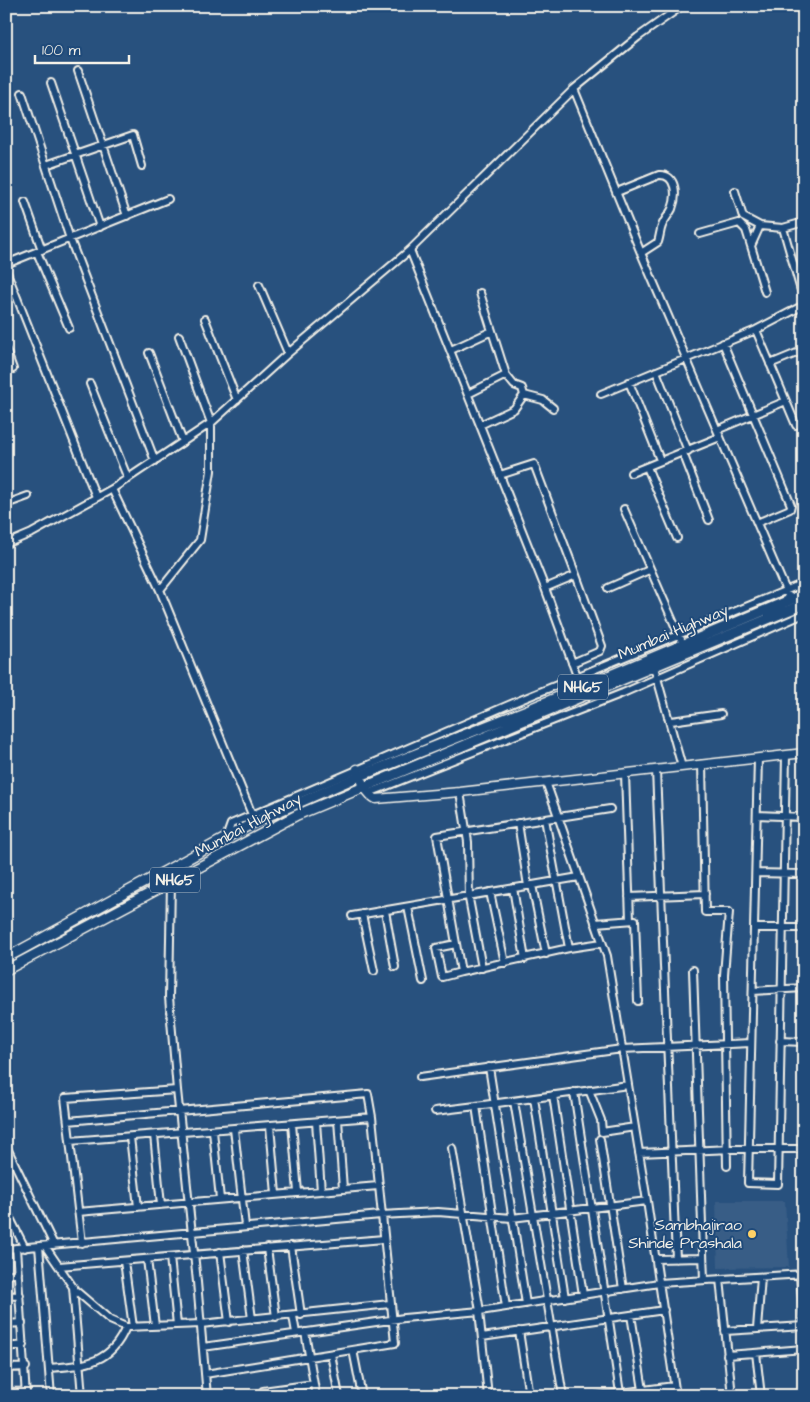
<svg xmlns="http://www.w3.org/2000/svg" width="810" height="1402" viewBox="0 0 810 1402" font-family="'Architects Daughter',sans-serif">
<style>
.built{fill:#375d86}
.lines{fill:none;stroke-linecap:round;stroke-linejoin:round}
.minor-casing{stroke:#f4f1e8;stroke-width:10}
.major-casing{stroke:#f4f1e8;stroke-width:11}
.highway-casing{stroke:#f4f1e8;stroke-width:12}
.minor{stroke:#1f4a7a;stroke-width:6}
.major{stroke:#1f4a7a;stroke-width:8}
.highway{stroke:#1f4a7a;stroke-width:9}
.poi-dot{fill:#ffd166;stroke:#1f4a7a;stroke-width:2}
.labels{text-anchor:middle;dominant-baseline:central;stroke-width:4;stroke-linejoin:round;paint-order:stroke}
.shield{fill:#1f4a7a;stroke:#b4bfc7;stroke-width:1}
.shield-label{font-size:15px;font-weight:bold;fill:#f4f1e8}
.street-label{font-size:16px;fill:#f4f1e8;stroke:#1f4a7a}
.poi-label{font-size:16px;fill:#f4f1e8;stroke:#1f4a7a;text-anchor:end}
</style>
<rect width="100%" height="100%" fill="#28517e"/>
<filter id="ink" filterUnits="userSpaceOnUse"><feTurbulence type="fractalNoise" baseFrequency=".02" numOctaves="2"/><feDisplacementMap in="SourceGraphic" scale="10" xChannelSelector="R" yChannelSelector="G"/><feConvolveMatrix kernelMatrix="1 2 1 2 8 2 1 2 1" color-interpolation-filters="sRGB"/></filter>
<g filter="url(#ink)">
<path class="built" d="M716,1201H785L789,1267L718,1268Z"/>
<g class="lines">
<g class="minor-casing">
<path id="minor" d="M78,71L127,216
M51,83L100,227
M574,89L641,253L790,600
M22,93L70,239L155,461
M46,165L133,135L142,166
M735,191L743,217L760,226
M617,192L659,175C677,174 677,196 672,209C669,215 664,220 662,226C660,231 660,236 658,242L641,253
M25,202L42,250
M783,228L804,222
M700,234L739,223L746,230L751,246
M410,250L545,588L581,687
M37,252L69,328
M6,264L168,199
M6,270L96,497
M259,285L288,353
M765,292L751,246L760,226L783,228L804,301
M480,293L506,375L514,385L522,388L524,395
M205,319L237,400
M756,330L796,425
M179,336L211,423V471L200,540L160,590L253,817
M723,343L791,505L790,509L757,523
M6,350L13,369
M451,350L492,331
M149,353L183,442
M770,364L804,350
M656,371L688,451
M629,382L660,460
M90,384L128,479
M468,394L506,375
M601,394L756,330L804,305
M480,425L514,409L524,395L543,400L553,408
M717,430L786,401
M683,453L709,520
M647,467L677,538
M631,473L720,437
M500,475L534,464L576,575
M112,489L160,590
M6,504L28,496
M624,509L683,644
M6,544L32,533L112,489L211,423L286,355L410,250L574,89L638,37L682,6
M545,588L576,575L602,646L600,651L572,663
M608,588L649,570
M654,667L682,767
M671,721L721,714
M758,758L748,1183L778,1184L786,755
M702,764L705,912H729L724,975L727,1166
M656,770L676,1259
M625,773L630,920
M546,782L607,956L647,1201L676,1396
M460,792L468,842L469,899L482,968
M369,793L623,693L804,614
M757,815L804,817
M545,819L569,948
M518,823L528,886
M226,838L231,824L518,701L804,583
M756,873L804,874
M171,882L169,997L177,1090
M532,885L546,954
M513,888L525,959
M490,892L505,963
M629,897L705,894
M408,907L423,981
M385,911L395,967
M362,914L374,971
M352,916L579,877
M595,923L635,920L638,1001
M755,928H804
M602,943L569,948L461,972L437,836L610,809
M456,944L436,948L442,977L461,972
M693,970L704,1280
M753,991L804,988
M780,1041L804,1042
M489,1067L526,1304
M420,1077L622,1049L751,1043
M589,1090L601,1120L602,1132L635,1127
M574,1092L620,1393
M553,1095L583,1295
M534,1098L565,1298
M514,1101L563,1396
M435,1111L476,1106
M338,1120L343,1189
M68,1121L368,1094L372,1117L70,1141
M316,1122L321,1191
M292,1124L298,1192
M270,1126L276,1194
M234,1129L245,1226
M213,1131L220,1199
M154,1135L161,1205
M130,1137L138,1207
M600,1139L623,1289
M6,1146L54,1245
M452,1148L480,1311
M639,1153L732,1149H804
M6,1210L25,1248
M78,1212L378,1186
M82,1243L65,1098L177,1090L197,1282L207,1396
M39,1246L51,1396
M45,1246L75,1290L110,1320L126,1327L201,1324L390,1304
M291,1246L301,1315
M16,1248L26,1396
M267,1248L276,1317
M6,1249L381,1215L438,1212L512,1218L647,1201
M243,1250L252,1319
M220,1252L229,1322
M170,1257L177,1325
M147,1259L155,1326
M656,1259L702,1258
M124,1261L133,1327
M59,1266L384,1239
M800,1274L804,1322
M6,1275L18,1273
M720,1279L732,1396
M73,1287L82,1396
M6,1296L20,1295
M506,1307L476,1106L628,1085
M479,1311L488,1396
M631,1315L643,1390
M293,1316L296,1333
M6,1324L22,1323
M757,1329L761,1277
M519,1331L529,1396
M725,1331L804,1326
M305,1332L316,1396
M482,1337L664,1310
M6,1347L24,1345
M203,1347L404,1318L480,1311L659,1283L804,1274
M353,1350L362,1396
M756,1353L761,1396
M331,1354L339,1396
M727,1355L804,1349
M6,1368L26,1367
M49,1368C85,1365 111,1364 126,1327
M205,1374L395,1343L372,1117
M263,1391L314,1384
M6,1392L26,1391
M598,1396L674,1386"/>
</g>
<g class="major-casing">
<path id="major" d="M357,769C361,779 365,794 376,799L460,792L804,753"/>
</g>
<g class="highway-casing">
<path id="highway" d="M6,958L255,822L360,776L527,710L804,594
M6,970L297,815L804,604"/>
</g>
<use href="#minor" class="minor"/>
<use href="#major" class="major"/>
<use href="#highway" class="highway"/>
</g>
</g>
<circle class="poi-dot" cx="752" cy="1234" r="5"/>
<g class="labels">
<g class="shield">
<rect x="558" y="674.5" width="50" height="25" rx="4"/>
<rect x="150" y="867.5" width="50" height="25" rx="4"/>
</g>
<g class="shield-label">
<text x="583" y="687">NH65</text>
<text x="175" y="880">NH65</text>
</g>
<g class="street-label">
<text transform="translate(673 632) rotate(-23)">Mumbai Highway</text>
<text transform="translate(248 825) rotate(-28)">Mumbai Highway</text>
</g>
<g class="poi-label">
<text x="742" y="1225">Sambhajirao<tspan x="742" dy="18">Shinde Prashala</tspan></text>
</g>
</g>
<rect width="810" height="1402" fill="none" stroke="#1f4a7a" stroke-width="25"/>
<rect x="12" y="12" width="785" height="1377" fill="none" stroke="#f4f1e8" stroke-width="2" filter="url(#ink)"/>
<path d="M35 55v8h94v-8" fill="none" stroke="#f4f1e8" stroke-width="2.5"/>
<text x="42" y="55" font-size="15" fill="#f4f1e8" stroke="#1f4a7a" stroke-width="4" paint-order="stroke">100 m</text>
</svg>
